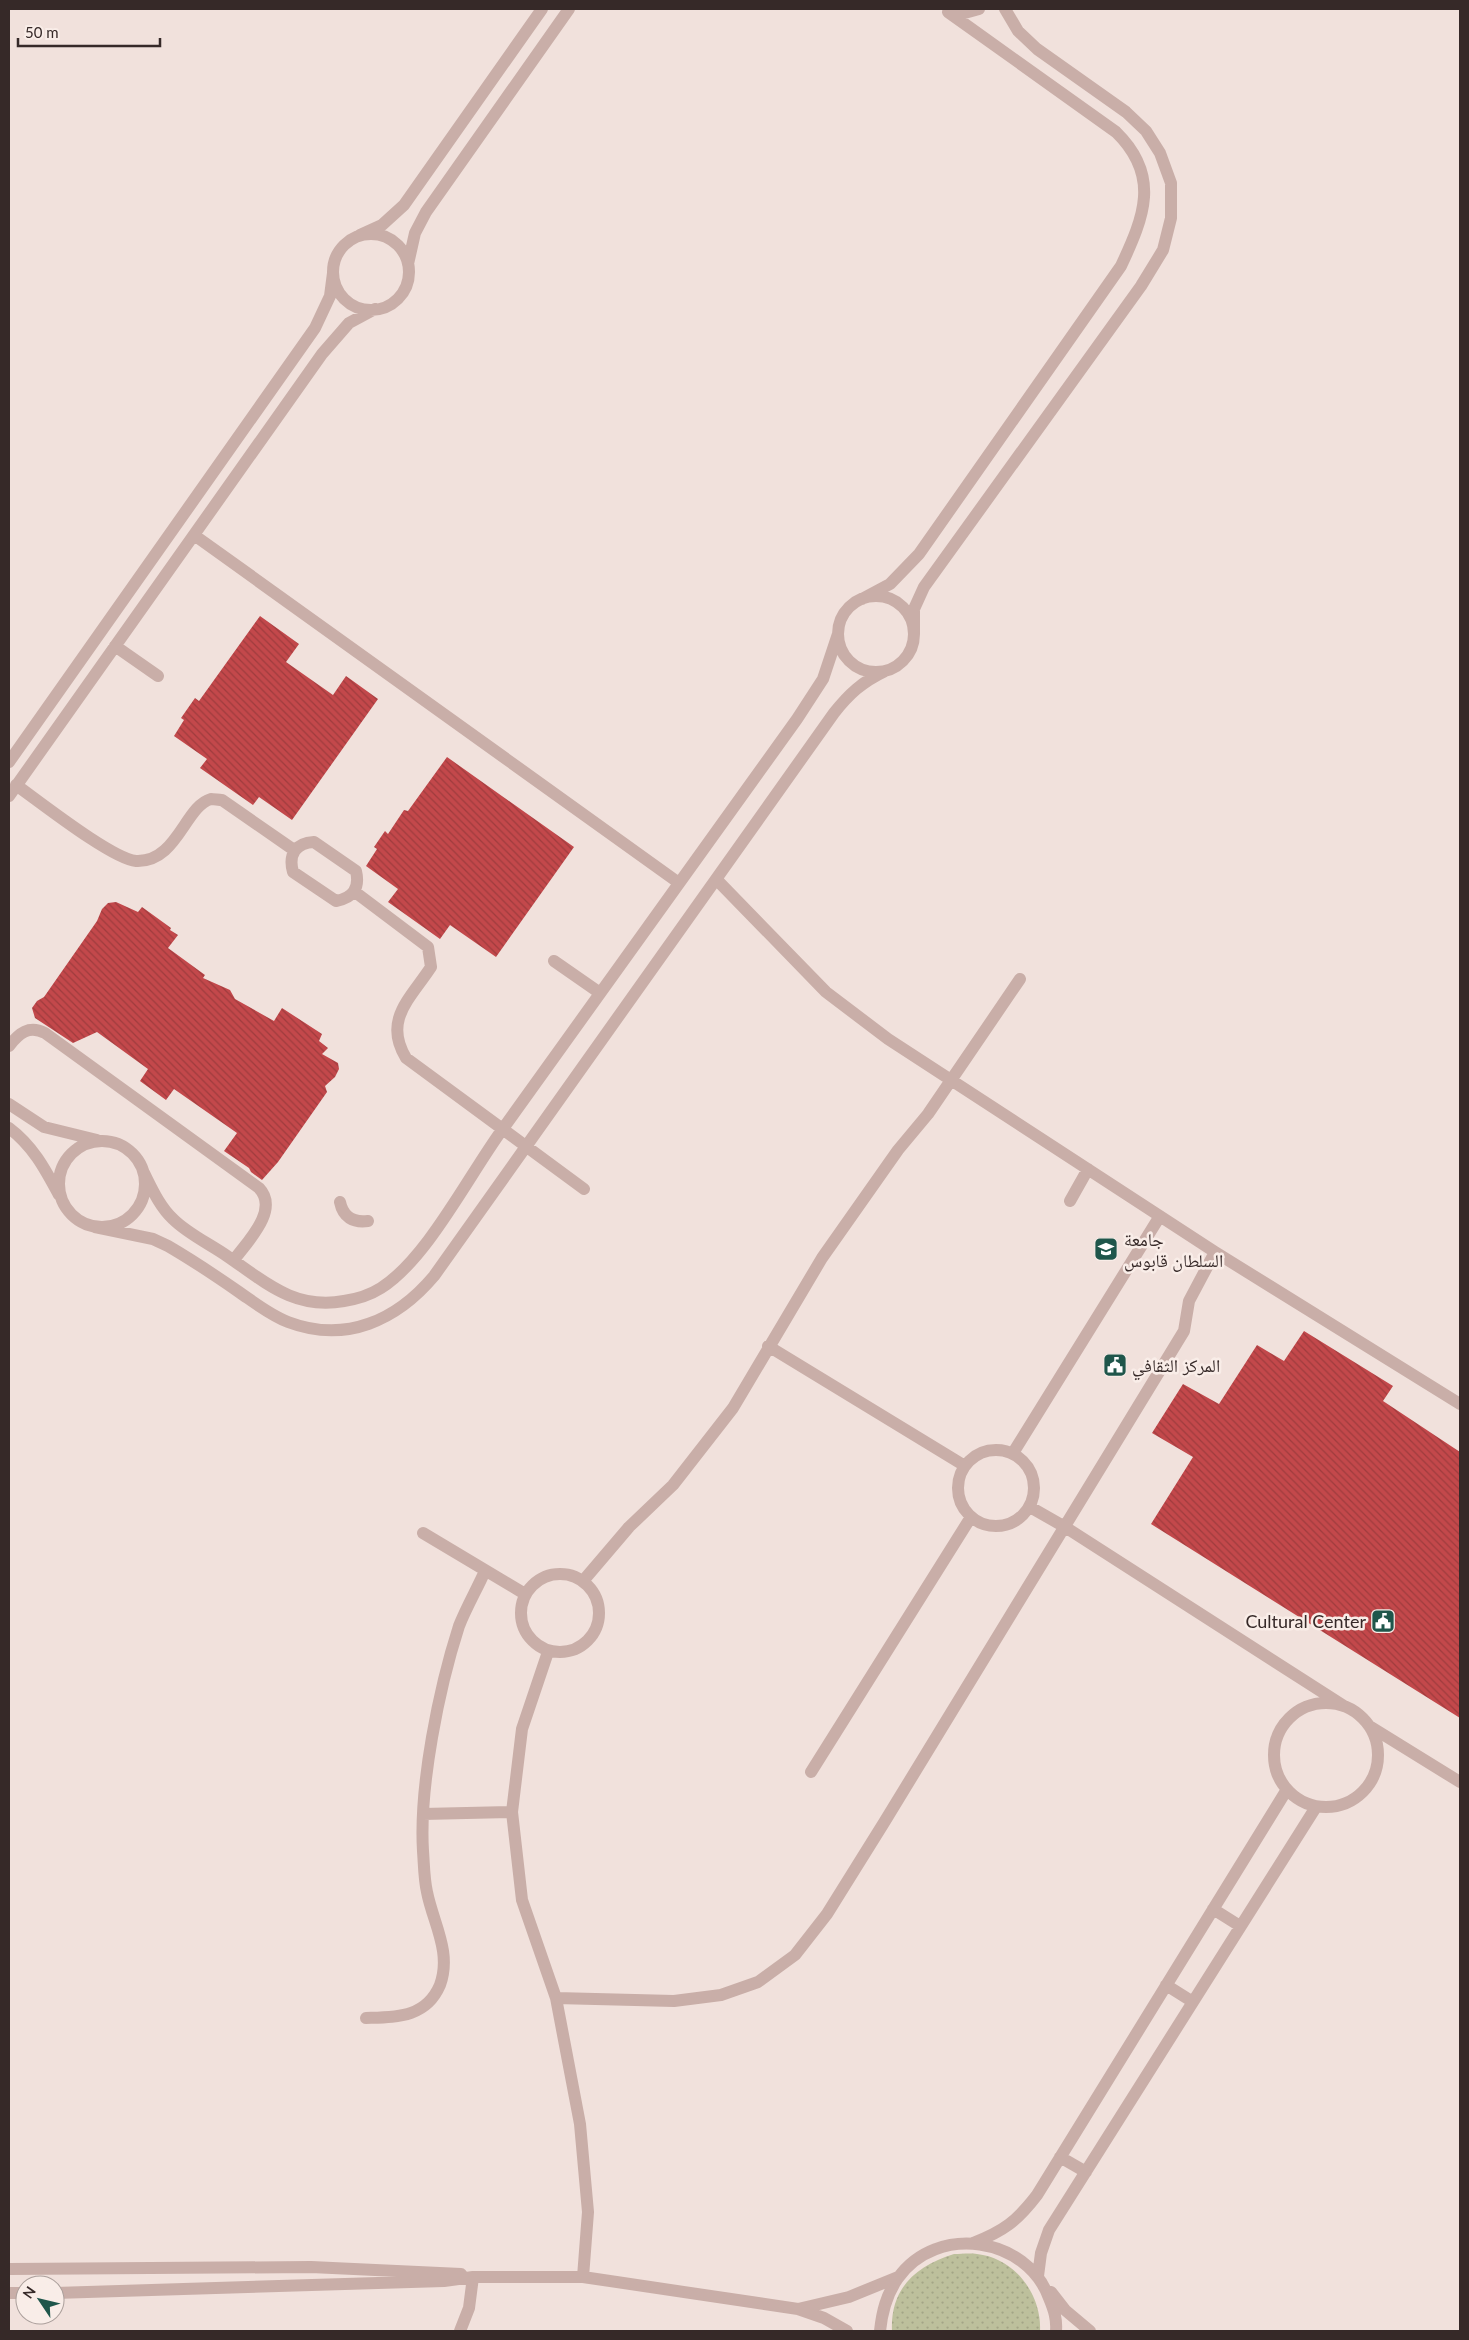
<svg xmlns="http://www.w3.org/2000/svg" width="1469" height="2340" viewBox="0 0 1469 2340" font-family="Lato,'Noto Naskh Arabic',sans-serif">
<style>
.grass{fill:url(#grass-dots)}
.building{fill:url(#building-back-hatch)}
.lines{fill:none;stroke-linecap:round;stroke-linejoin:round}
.minor{stroke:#c9aea8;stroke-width:12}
.labels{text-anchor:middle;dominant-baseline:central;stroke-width:5;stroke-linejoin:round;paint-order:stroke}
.poi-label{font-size:18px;fill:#362928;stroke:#f9ede8;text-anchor:start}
</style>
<defs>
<pattern id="grass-dots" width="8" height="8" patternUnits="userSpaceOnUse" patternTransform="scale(1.25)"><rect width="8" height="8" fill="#bdc09c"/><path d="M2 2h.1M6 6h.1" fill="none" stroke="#a3a586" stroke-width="1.8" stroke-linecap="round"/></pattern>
<pattern id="building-back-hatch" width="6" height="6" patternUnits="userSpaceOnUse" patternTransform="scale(1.25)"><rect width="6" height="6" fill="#c3484b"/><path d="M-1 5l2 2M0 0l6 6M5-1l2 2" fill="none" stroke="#9f3c3e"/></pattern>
</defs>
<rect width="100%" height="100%" fill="#f1e1dc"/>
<path class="grass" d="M954,2254C961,2254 970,2253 977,2254C1015,2258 1042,2295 1040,2331H892C890,2288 916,2266 954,2254Z"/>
<path class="building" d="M260,616L299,644L286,662L333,695L346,676L378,699L292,820L259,797L253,805L200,768L207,759L174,736L184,720L181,718L195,698L199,701Z
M447,757L574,847L496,957L450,925L440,939L388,902L398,889L366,866L377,849L374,847L385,831L388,834L404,810L408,811Z
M116,902L138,912L142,907L171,928L170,930L178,935L168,948L205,975L203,978L230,990L235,999L274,1021L282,1008L322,1034L319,1041L328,1048L322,1054L338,1063L339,1069L335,1077L325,1086L327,1092L278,1162L262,1180L251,1172L249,1168L224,1151L237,1133L174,1089L166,1100L140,1081L148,1069L97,1032L73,1043L35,1018L32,1008L37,1001L44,997L97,921L102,909L108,903Z
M1304,1331L1393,1386L1383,1401L1460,1452V1718L1151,1524L1193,1457L1152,1433L1183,1384L1219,1404L1257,1345L1284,1361Z"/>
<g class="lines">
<path class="minor" d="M950,12L961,14L979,9
M333 272a38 38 0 1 1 76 0a38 38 0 1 1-76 0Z
M360,235L382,225L404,205L542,9
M408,264L415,233L426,212L569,9
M194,535L679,883
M838 634a38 38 0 1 1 76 0a38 38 0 1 1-76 0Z
M862,599L890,584L919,554L1121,266C1144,217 1161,176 1116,132L948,12
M914,634V609L924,587L1141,286L1163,250L1171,218V183L1160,153L1146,131L1126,112L1037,49L1018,31L1005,9
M115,646L158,676
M9,762L315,328L330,296L333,273
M16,785C40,802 112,859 136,861C177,863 185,806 211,799C214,799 219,800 222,800L294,850
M9,796L322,354L349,323L375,309
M314,842L356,871C360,888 353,898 336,901L293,872C288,854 296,843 314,842Z
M716,879L826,992L888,1039L1215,1252L1460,1404
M355,892L428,947L431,967C410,999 383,1020 406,1058L584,1189
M554,961L600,993
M9,1046C19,1033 29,1025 45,1033L259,1188C280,1210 247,1242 234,1260
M9,1104L44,1127L97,1140
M9,1128C33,1146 45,1169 59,1195
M59 1184a43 43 0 1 1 86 0a43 43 0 1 1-86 0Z
M144,1173C152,1189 160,1207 173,1219C188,1234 210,1244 227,1256C265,1282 294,1310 344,1301C357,1299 370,1295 381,1288C427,1259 469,1175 502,1130C601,993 699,856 797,719L823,679L838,634
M1070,1201L1088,1169
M340,1202C343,1217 353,1223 368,1221
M95,1227L153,1239L168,1246C192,1260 216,1276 239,1292C255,1303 270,1315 288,1322C346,1344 397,1320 434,1276L834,713C849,694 862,682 885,671
M768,1346L965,1466
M958 1488a38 38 0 1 1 76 0a38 38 0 1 1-76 0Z
M1013,1453L1160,1216
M1030,1507L1065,1527L1344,1706
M423,1533L525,1594
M521 1613a39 39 0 1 1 78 0a39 39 0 1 1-78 0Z
M583,1581L629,1527L673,1485L733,1408L822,1258L898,1150L928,1114L1020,979
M548,1652L522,1729L512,1812L522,1900L556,1998L580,2124L588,2212L583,2277
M1274 1755a52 52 0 1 1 104 0a52 52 0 1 1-104 0Z
M1371,1727L1460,1782
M811,1772L971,1517
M423,1814L512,1812
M1213,1909L1240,1926
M1166,1985L1193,2002
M556,1998L674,2001L721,1995L758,1982L795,1955L827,1914L885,1821L1184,1331L1189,1301L1215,1252
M366,2018C396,2017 426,2018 440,1985C452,1952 433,1923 427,1892C424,1879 424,1864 423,1851C419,1786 439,1688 459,1626C466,1608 477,1589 485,1571
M1060,2157L1086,2172
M973,2243C1004,2231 1017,2221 1037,2195L1286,1791
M9,2269L311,2267L461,2274
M1038,2276L1041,2253L1049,2230L1316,1807
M1051,2292L1065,2310L1090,2331
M9,2293H25
M55,2293L444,2281L473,2277H583L798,2309L824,2318L847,2331
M798,2309L849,2297L898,2277
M460,2331L469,2308L473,2277
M880,2331C882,2312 886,2295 898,2278C937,2223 1027,2237 1049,2298C1054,2310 1057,2319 1056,2331"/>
</g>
<defs>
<g id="university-square" transform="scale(1.25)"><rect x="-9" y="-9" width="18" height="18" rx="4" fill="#1f564b" stroke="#f9ede8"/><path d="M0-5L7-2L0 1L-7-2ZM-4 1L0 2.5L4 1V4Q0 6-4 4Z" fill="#fff"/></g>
<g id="civic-square" transform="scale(1.25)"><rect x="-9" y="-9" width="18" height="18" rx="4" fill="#1f564b" stroke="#f9ede8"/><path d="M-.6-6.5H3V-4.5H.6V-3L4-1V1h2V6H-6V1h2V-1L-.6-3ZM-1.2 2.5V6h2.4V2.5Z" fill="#fff"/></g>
</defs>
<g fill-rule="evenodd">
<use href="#university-square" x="1106" y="1249"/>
<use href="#civic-square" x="1115" y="1365"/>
<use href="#civic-square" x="1383" y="1621"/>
</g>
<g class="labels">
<g class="poi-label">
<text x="1124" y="1239">جامعة<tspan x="1124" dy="21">السلطان قابوس</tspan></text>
<text x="1132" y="1365">المركز الثقافي</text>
<text x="1366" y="1621" text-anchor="end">Cultural Center</text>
</g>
</g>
<rect width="1469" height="2340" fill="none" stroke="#362928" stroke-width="20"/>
<g transform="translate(40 2300) rotate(305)"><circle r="24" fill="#f9ede8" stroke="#ab9f9b"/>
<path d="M0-4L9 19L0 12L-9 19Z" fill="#1f564b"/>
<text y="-8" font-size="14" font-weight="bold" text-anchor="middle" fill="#362928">N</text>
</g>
<path d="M18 38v8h142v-8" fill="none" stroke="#362928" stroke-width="2.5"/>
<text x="25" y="38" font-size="15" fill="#362928" stroke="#f9ede8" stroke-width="4" paint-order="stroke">50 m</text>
</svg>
